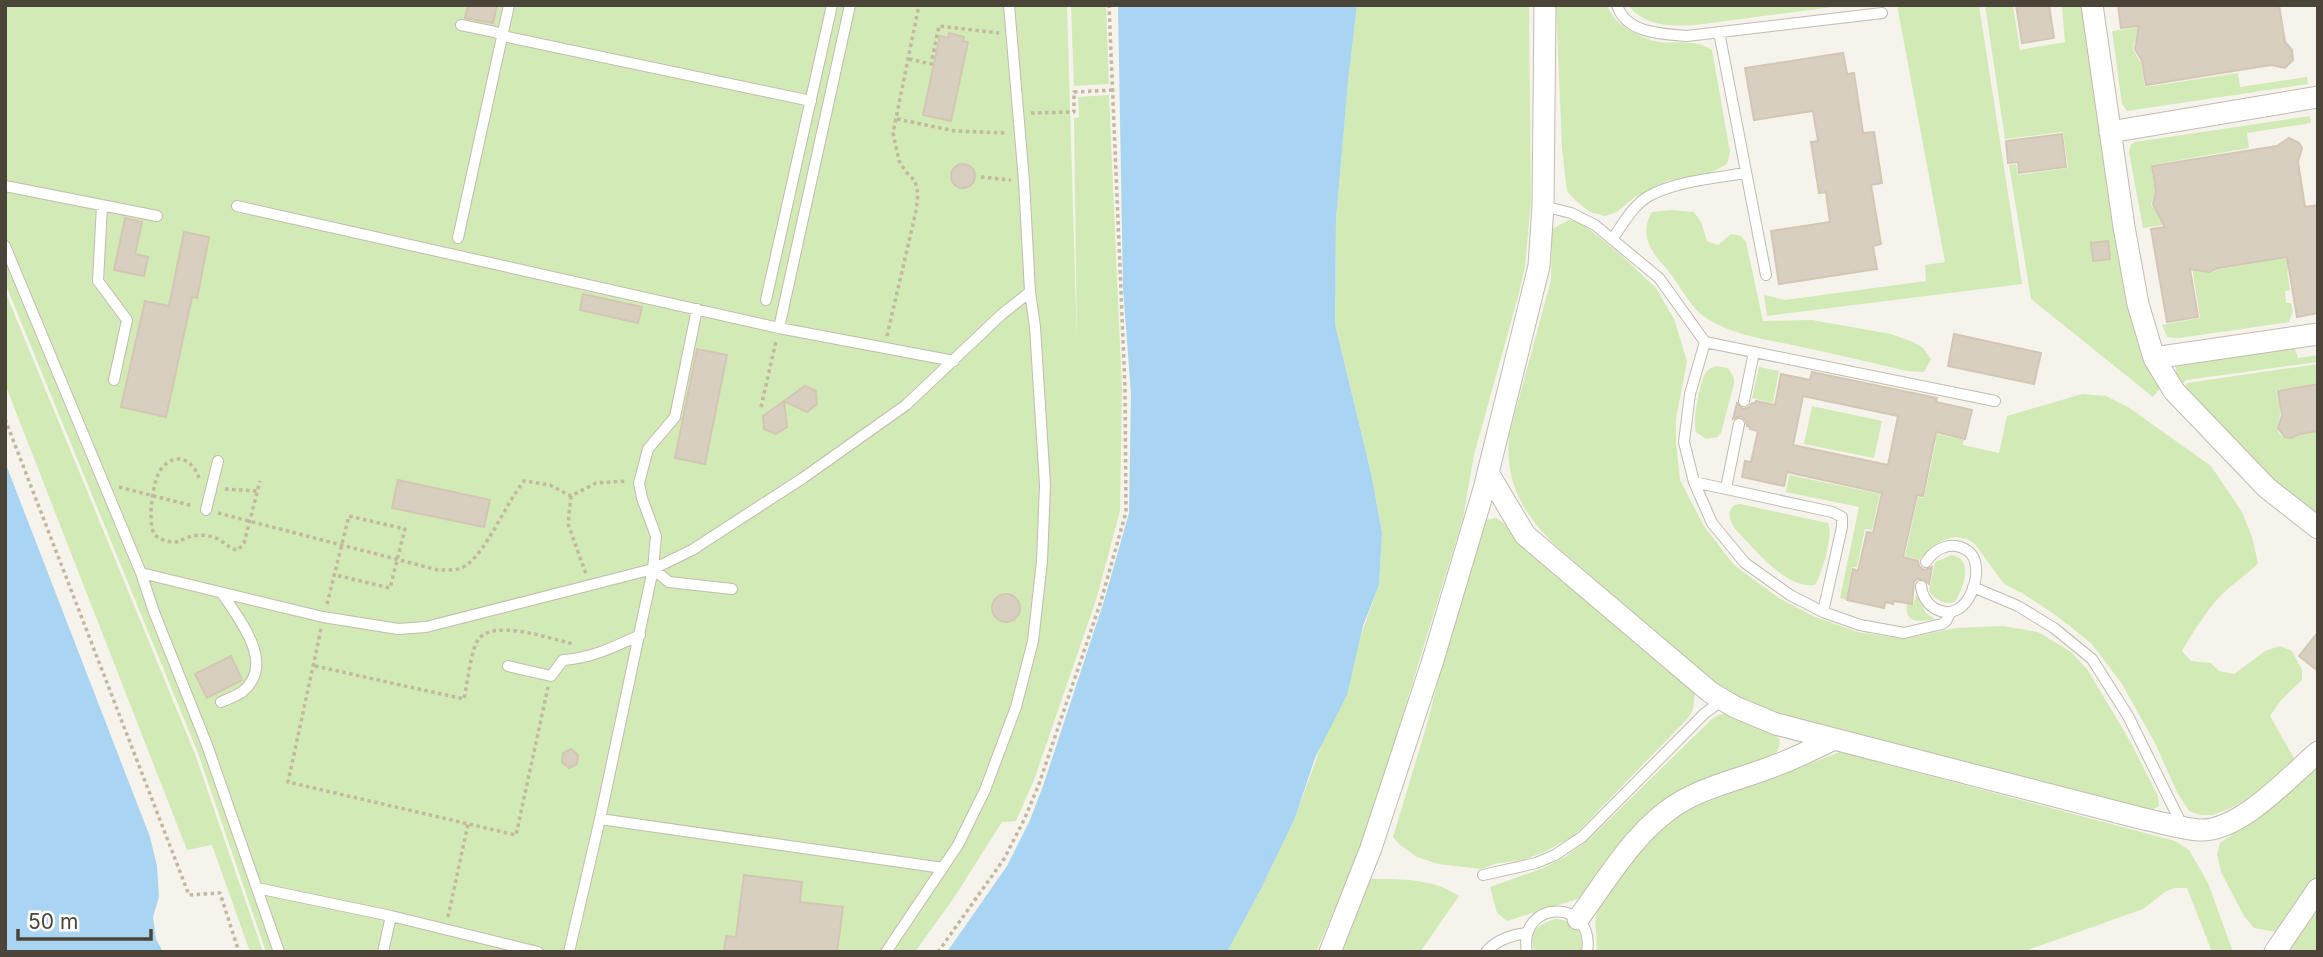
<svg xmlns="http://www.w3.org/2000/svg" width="2323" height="957" viewBox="0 0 2323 957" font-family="Inter,sans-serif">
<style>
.green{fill:#d2eab5}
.water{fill:#a9d4f2}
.building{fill:#d8cfc1;stroke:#d3c7b4;stroke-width:2;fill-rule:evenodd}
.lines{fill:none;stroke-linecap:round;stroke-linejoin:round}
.lane-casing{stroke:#c2bbae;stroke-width:12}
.street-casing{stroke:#c2bbae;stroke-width:23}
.path{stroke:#c4b79f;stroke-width:3.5;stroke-dasharray:3.5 3.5;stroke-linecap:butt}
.lane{stroke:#fff;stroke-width:10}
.street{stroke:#fff;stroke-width:21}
</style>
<rect width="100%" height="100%" fill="#f6f3ec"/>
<path class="green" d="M5,5H1067L1077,344L1074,118L1079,117L1078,97L1109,95L1122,390L1120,511L1096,600L1034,780L1016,821L1002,822L955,896L915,952H266L198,753L5,283Z
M1071,5H1106L1109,84L1074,86Z
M1357,5H1529L1531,202L1525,267L1519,293L1474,455L1463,518L1363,845L1316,952H1227L1261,889L1295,818L1379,585L1382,531L1371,473L1335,324L1336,220L1348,82Z
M1556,5H1607C1611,16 1618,23 1628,29C1637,35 1648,40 1659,42C1677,44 1696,39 1712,50L1730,152L1727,164L1710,173L1667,181L1635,197L1617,212L1605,216L1590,212L1576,201L1567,191L1562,149Z
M1628,5H1847L1696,25C1671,26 1645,27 1628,5Z
M1897,5H1979L2022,284L1767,316L1764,295L1785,300L1926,281L1925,265L1945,262Z
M1985,5H2013L2020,50L2065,42L2062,7L2080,5L2082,9L2135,335L2144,363L2162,386L2153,397L2031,299L2009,165L2016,164L2018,175L2068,168L2063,132L2005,139Z
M2154,25L2137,38L2134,43L2133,50L2141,63L2145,87L2238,73L2240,87L2307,77L2308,84L2127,111L2122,104L2112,31Z
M2310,116L2311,123L2247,133L2249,148L2151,165L2155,191L2151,204C2157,214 2165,218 2175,210L2273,194V189L2289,186L2293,208L2195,224C2196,231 2199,240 2199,247C2199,257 2197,248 2195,258C2193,273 2210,276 2219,269L2318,253V266L2287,271L2290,290L2285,291L2286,303H2291L2293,311L2289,322L2179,338L2167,337L2162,325L2200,318L2185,222L2143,228L2129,152L2131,144L2135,142Z
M1671,210L1694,212L1701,222L1707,241L1718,245L1731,234L1741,236L1746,242L1763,321L1812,320L1891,334L1913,342L1923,348L1931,359L1924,372L1907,371C1871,362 1834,354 1797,346C1767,340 1732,335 1706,318C1689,306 1679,283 1666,268C1650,251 1639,234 1652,212Z
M1569,220L1576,221L1589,229L1621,255L1656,288L1674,319L1687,361L1676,419V443L1680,480L1704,526L1734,565L1779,598L1815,617L1858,632L1904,639L1956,628L2003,626L2038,632L2071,652L2087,669L2130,741L2158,796L2159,806L2151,811L1777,714L1742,700L1715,683L1554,544C1521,511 1505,482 1509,435L1551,280L1552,229Z
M5,291L195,754L263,952H250L212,845L187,850L5,384Z
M2292,347L2295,349L2298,358L2318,355V362L2186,380L2182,385L2175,377L2176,367L2179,364Z
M2318,364V383L2276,390C2278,397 2280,405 2280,413C2280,425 2271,435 2291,439L2301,434L2318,431V519L2270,481L2184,388L2187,383Z
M1716,366L1728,368L1734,378V384L1721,433L1717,437L1706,439L1696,432C1692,422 1700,381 1706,372C1710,368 1711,368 1716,366Z
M1759,367L1779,371L1773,403L1752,398Z
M2082,394L2106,396L2128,407L2211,466L2242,512L2252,537L2258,563C2246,576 2232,584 2220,596C2205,613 2194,631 2182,651L2191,661L2211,663L2219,671L2234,674L2265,651L2280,646L2292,651L2302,670V680L2281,700L2270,716L2295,760L2283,773L2251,797L2231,808L2213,815H2201L2189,811L2177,792L2155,743L2122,684L2092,644L2057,616L2022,593L2004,584L1975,544C1955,528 1933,543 1919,560L1905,556L1918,497L1924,498L1936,441L1930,439L1932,433L1964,440L1963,445L1999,453L2007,416Z
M1812,406L1882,421L1874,458L1804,444Z
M1789,475L1880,494L1872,530L1865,529L1857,567H1852L1846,600L1840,598L1859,507L1786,492Z
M1740,504L1828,523C1834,535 1822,573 1815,585C1785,589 1755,549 1735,529C1730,521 1726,513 1734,505Z
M1496,518C1509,525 1523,542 1536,553C1590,598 1642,646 1695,693L1693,710L1688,718L1574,836L1544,852L1526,859L1494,864L1481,869L1438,864L1417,857L1400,845L1393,837L1427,724L1461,592L1485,520Z
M1952,555C1975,560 1963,588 1955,602C1945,605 1935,600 1929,591L1935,562Z
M1916,595L1926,613L1935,619C1920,622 1904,624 1907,604L1913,605Z
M1721,714H1731L1775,734L1780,740L1779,748L1773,758L1683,792L1581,898L1507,921L1497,913L1490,887L1541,869L1565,857L1588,840L1712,719Z
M1840,752L2175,841L2189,850L2208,883L2233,952H2212L2187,888H2174L2165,892L2143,909L2022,952H1596C1599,934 1591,924 1600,906L1651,837L1671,819L1691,808Z
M2318,763V879L2276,932L2254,928L2244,916L2221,872L2217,854L2220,843L2241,828Z
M1369,879C1400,879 1433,878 1459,896L1420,952H1339Z
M2318,908V952H2288Z
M1555,919C1575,920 1585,931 1581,952H1535C1527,932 1537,925 1555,919Z"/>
<path class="water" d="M1118,5H1357L1348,82L1336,220L1335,324L1371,473L1382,532L1379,585L1363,626L1347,695L1315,758L1295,818L1261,889L1227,952H947L1007,866L1030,820L1043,786L1104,601L1129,513L1131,394L1123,288Z
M5,462L150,837L157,866L159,897L153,917L156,939L163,952H5Z"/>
<path class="building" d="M468,5H497L493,23L465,18Z
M2016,5H2049L2054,38L2022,43Z
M2118,5H2279L2285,42L2292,50L2293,60L2285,68L2271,65L2146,85L2142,61L2135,49L2139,26L2121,28Z
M949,33L964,37L963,41L968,42L951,121L923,115L940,36L948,38Z
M1843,53L1847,74L1854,73L1863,133L1874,132L1882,183L1871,185L1881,244L1873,246L1877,269L1779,284L1771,231L1830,222L1826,192L1819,193L1811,142L1818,141L1813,111L1754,120L1745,68Z
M2062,134L2066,167L2019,173L2018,162L2008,163L2006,141Z
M2289,138L2299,143L2302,148L2298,162L2305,207L2318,205V313L2297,317L2287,257L2218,268L2209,272L2190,269L2198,317L2167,322L2151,229L2165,227L2153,204L2156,191L2152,166L2277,146Z
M951 176a12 12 0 1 1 24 0a12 12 0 1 1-24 0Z
M125,218L142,222L135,254L148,257L144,276L114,270Z
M184,232L209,237L197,298L192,297L166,417L121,407L145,301L169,306Z
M2108,241L2110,259L2093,261L2091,243Z
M583,294L642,307L638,323L580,310Z
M1954,334L2041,353L2034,384L1948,366Z
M697,349L727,355L705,464L675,458Z
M1812,372L1937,398L1936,402L1972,410L1965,439L1936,432L1923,496L1917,495L1903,557L1918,561L1919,566L1924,570L1932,567L1929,584L1923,579H1917L1914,582L1912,604L1894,601L1893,604L1885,602L1884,608L1847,600L1853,569L1858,571L1867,532L1873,533L1882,493L1787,472L1784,486L1742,477L1745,461L1751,462L1758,431L1750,429V427L1747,426L1746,421L1741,416L1733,419L1737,403L1743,409L1749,407L1752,403H1755L1756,401L1775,405L1781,374L1810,380ZM1803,396L1898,416L1888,465L1793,445Z
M2318,384V431L2300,434L2291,438L2285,437L2278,428L2282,415L2278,391Z
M805,386L816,391L817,404L807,412L784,401Z
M784,401L787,427L776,434L764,429L763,416Z
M398,480L490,500L484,527L392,508Z
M992 608a14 14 0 1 1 28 0a14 14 0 1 1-28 0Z
M2318,632V671L2299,656Z
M231,656L242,680L207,698L195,674Z
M571,749L578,755L577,764L569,768L562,762L563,753Z
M744,875L802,882L800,902L843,907L837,952H724L726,936L736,937Z"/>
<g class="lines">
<g class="lane-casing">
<path id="lane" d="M1617,5C1626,34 1663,34 1687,36L1882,13
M461,25L495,32L503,36L811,101
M1719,32L1766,275
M5,186L157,216
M102,206L98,281L127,320L114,380
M237,206L779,328L954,361
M1543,206L1571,213L1595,225L1659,278L1705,342L1995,401
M458,238L509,5
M1613,238C1623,224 1633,205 1649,196C1677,181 1715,178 1746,173
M5,246L141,573L323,617L398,629L426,627L653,569L692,550L803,478L906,405L1002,314L1030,292L1024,181L1009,5
M766,300L832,5
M779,328L850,5
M1705,342L1690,394L1684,442L1694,482L1712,523L1745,563L1790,595L1823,612L1860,625L1904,633L1942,624L1946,621L1950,613
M1744,401L1754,352
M1694,482L1832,512L1842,517V527L1823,612
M1726,488L1739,424
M206,510L218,461
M653,569L669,582L732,589
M141,573L154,612L207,745L279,952
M1921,586C1922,595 1925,602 1934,608C1969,629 1988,564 1968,551C1952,540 1935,548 1926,562
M1973,587L2018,606L2054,628L2092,659L2128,716L2183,827
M508,666L551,676L563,660C592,658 614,647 640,635
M221,702C228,699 236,696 242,692C277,664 239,620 222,593
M600,819L943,868
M1483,875L1536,863L1555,855L1582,837L1705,713L1723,700
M257,888L391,916L538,952
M383,952L391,916
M569,952L600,819L653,569L656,536L642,498L639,483L648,449L675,417L697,309
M886,952L958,845L985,790L1016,707L1033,641L1042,561L1045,485L1035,327L1030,292
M1486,952C1497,939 1512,935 1527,933
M1527,952C1517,899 1596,897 1587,952"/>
</g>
<g class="street-casing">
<path id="street" d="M2092,5L2124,227L2138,304L2154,358L2174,391L2267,488L2318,528
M2110,132L2318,97
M2154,358L2318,334
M1488,473L1525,535L1710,692L1735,707L1776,724L2140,818C2159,822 2179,828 2198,830C2239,833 2289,777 2318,752
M1578,919C1604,884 1631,838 1666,812C1696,788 1739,780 1774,766C1794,759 1813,749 1832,740
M1330,952L1371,848L1433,660L1484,489L1539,266L1543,206L1545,5
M2275,952L2318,889"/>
</g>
<path class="path" d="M909,59L931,64L939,26L999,33
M1031,113L1074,112V92L1113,90
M897,119L955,131L1007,133
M981,177L1011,180
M887,336L916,211L918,194L915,181L906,172L899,161L893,133L919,5
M761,407L776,341
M5,419L189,895L220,893L239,952
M199,478C193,460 176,451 162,468C153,477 147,521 154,533C158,541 170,542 179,542C190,534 205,533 218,539C226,543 229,549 238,550L244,543L260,481
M119,487L193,506
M225,489L258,491
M571,496L568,524L586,574
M218,513L438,570C447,570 457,571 465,566C486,553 506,503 524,481L550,485L571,496L596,483L627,481
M327,604L349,516L405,529L390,588L335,575
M321,629L288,782L516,835L548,687
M315,666L464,699C467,685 471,650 478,640C492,618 552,639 573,644
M448,917L468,824
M938,952L1004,859L1024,820L1039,784L1101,601L1126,512L1125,388L1109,5"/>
<use href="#lane" class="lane"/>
<use href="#street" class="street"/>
</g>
<rect width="2323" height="957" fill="none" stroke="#4b4439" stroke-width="14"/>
<path d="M18 929v10h133v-10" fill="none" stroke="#4b4439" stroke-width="3.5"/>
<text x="28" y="929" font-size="21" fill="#4b4439" stroke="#ffffff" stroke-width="5" paint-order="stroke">50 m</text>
</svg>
